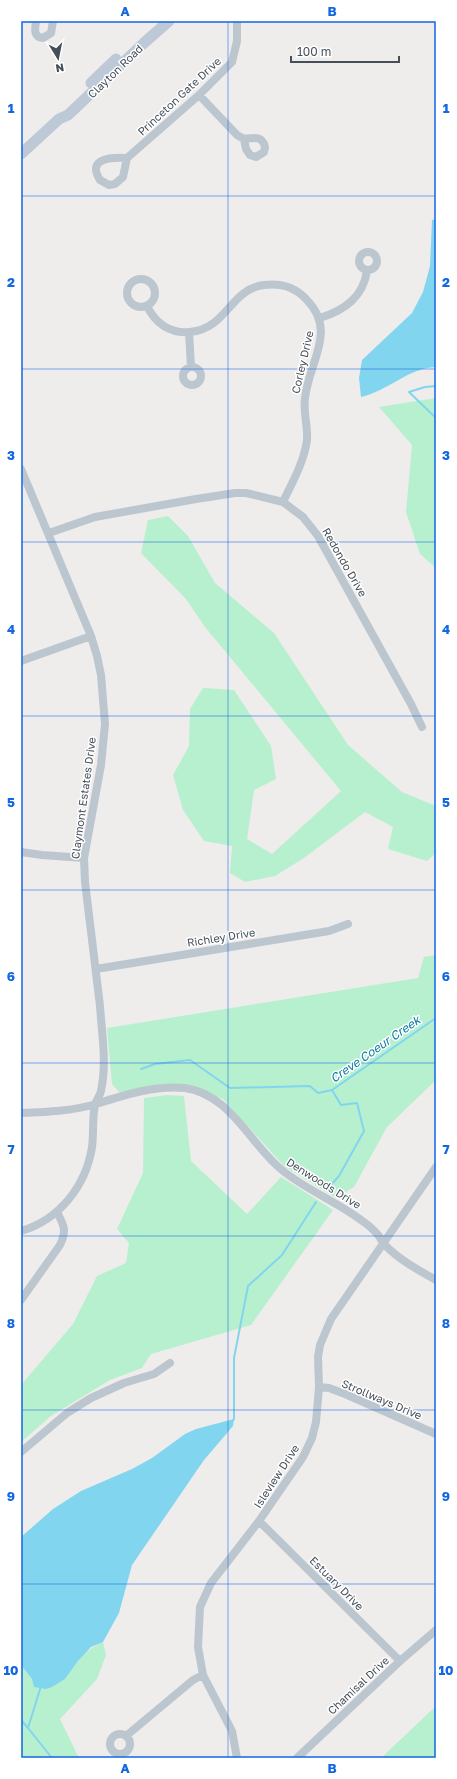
<svg xmlns="http://www.w3.org/2000/svg" width="457" height="1779" viewBox="0 0 457 1779" font-family="'Golos Text',sans-serif">
<style>
.green{fill:#b7f0ce}
.water{fill:#82d5ee}
.lines{fill:none;stroke-linecap:round;stroke-linejoin:round}
.stream{stroke:#82d5ee;stroke-width:2}
.street{stroke:#bcc6cf;stroke-width:8}
.secondary{stroke:#bdc9d6;stroke-width:11}
.grid{fill:none;stroke:#1267e2;stroke-width:1;stroke-opacity:0.55}
.labels{text-anchor:middle;dominant-baseline:central;stroke-width:3;stroke-linejoin:round;paint-order:stroke}
.street-label{font-size:11px;fill:#444f5a;stroke:#fff}
.water-label{font-size:12px;font-style:italic;fill:#087da2;stroke:#fff}
.neatline{fill:none;stroke:#1267e2;stroke-width:1.5}
.grid-label{font-size:13px;text-anchor:middle;font-weight:bold;fill:#1267e2}
</style>
<rect width="100%" height="100%" fill="#efecec"/>
<path class="green" d="M436,398V568L420,554L406,512L412,445L379,407Z
M168,516L188,536L215,583L274,633L348,745L402,792L436,806V853L427,861L388,849L393,827L365,812L304,858L275,876L245,882L230,873L232,846L204,841L183,810L173,775L189,746L190,709L203,688L234,690L271,746L276,779L254,790L247,839L272,854L341,791L205,627L186,599L141,553L148,520Z
M436,955V1080L387,1127L354,1187L336,1198L284,1166L223,1099L207,1092L137,1090L119,1092L112,1084L107,1028L418,978L424,957Z
M167,1095L184,1096L191,1161L247,1214L281,1177L333,1210L251,1325L151,1354L142,1368L110,1380L51,1416L21,1442V1385L73,1324L97,1276L126,1263L129,1243L117,1229L143,1173L144,1098Z
M103,1642L106,1655L97,1679L60,1719L79,1758H24L21,1753V1665L32,1679H65C77,1662 84,1650 103,1642Z
M436,1706V1758H381Z"/>
<path class="water" d="M436,219V367C408,368 388,391 361,397L359,378L362,360L412,313L423,292L430,266L432,220Z
M234,1419L233,1426L204,1460L132,1565L119,1613L103,1642L91,1647L78,1661L65,1679L52,1687L46,1689L34,1687L32,1679L21,1665V1537L53,1509L81,1491L132,1469L152,1458L185,1434L196,1429Z"/>
<g class="lines">
<path class="stream" d="M436,386L425,387L409,392L436,418
M141,1069L155,1064L190,1060L230,1088L310,1086L318,1093L332,1090
M329,1187L339,1176L364,1131L357,1103L341,1105L332,1090L436,1018
M233,1420L234,1419V1358L248,1286L282,1255L316,1202
M41,1686L28,1728L52,1758
M21,1720L28,1728"/>
<path class="street" d="M36,21C35,29 33,37 43,38L51,33L53,21
M199,95L237,135L244,139C253,138 262,135 265,147L264,152L256,157L250,155L246,149L244,139
M127,158C112,157 86,158 100,180L109,185L115,184L123,177L127,158L199,95L232,62L237,41V21
M359 261a9 9 0 1 1 18 0a9 9 0 1 1-18 0Z
M127 293a14 14 0 1 1 28 0a14 14 0 1 1-28 0Z
M147,306C155,323 170,334 190,332C227,329 230,289 264,285C280,283 295,287 306,299C338,331 309,361 305,398C303,412 308,426 307,440C304,462 292,483 283,502
M320,318C345,310 363,297 367,271
M189,332L191,367
M183 376a9 9 0 1 1 18 0a9 9 0 1 1-18 0Z
M21,469L91,636L97,656L101,675L105,724L101,765L84,858L85,882C90,924 95,965 100,1006C102,1036 107,1062 101,1091C100,1096 96,1100 95,1105C92,1118 94,1133 92,1147C86,1186 59,1220 21,1231
M49,533L95,517L196,499L235,493H246L283,502L303,517L318,536L411,704L422,727
M21,661L91,636
M21,852L42,855L84,858
M96,969L329,931L348,924
M21,1113C46,1112 72,1111 96,1104C124,1095 155,1085 185,1088C230,1094 250,1144 282,1170C306,1190 336,1201 361,1220C367,1224 374,1230 379,1236C381,1239 382,1242 384,1244C398,1259 418,1270 436,1280
M21,1300L60,1245C67,1230 64,1226 57,1212
M319,1387L329,1388L345,1394L436,1434
M21,1452L67,1413L91,1398L124,1383L154,1374L170,1363
M259,1521L400,1661
M110 1744a10 10 0 1 1 20 0a10 10 0 1 1-20 0Z
M126,1736L193,1680L203,1675
M237,1758L232,1731L203,1675L198,1647L200,1607L211,1583L259,1521L303,1457L312,1438L316,1422L319,1387L318,1357L320,1345L331,1319L436,1167
M297,1758L400,1661L436,1630"/>
<path class="secondary" d="M91,83L116,59
M21,154L59,119L68,115L145,42L169,21"/>
</g>
<path class="grid" d="M228,21V1758M21,196H436M21,369H436M21,542H436M21,716H436M21,890H436M21,1063H436M21,1236H436M21,1410H436M21,1584H436"/>
<g class="labels">
<g class="street-label">
<text transform="translate(115 71) rotate(-44)">Clayton Road</text>
<text transform="translate(179 96) rotate(-43)">Princeton Gate Drive</text>
<text transform="translate(302 362) rotate(-77)">Corley Drive</text>
<text transform="translate(345 562) rotate(60)">Redondo Drive</text>
<text transform="translate(83 798) rotate(-82)">Claymont Estates Drive</text>
<text transform="translate(221 937) rotate(-9)">Richley Drive</text>
<text transform="translate(324 1183) rotate(32)">Denwoods Drive</text>
<text transform="translate(382 1399) rotate(23)">Strollways Drive</text>
<text transform="translate(276 1476) rotate(-57)">Isleview Drive</text>
<text transform="translate(337 1583) rotate(45)">Estuary Drive</text>
<text transform="translate(358 1685) rotate(-43)">Chamisal Drive</text>
</g>
<g class="water-label">
<text transform="translate(375 1049) rotate(-35)">Creve Coeur Creek</text>
</g>
</g>
<rect width="457" height="1779" fill="none" stroke="#ffffff" stroke-width="44"/>
<g transform="translate(58 58) rotate(170)" stroke="#ffffff" stroke-width="3" paint-order="stroke">
<path d="M0-3L7 15L0 10L-7 15Z" fill="#444f5a"/>
<text y="-6" font-size="11" font-weight="bold" text-anchor="middle" fill="#444f5a">N</text>
</g>
<path d="M291 56v6h108v-6" fill="none" stroke="#444f5a" stroke-width="2"/>
<text x="297" y="56" font-size="12" fill="#444f5a" stroke="#ffffff" stroke-width="3" paint-order="stroke">100 m</text>
<rect x="22" y="22" width="413" height="1735" class="neatline"/>
<g class="grid-label">
<text x="125" y="16">A</text>
<text x="332" y="16">B</text>
<text x="11" y="113">1</text>
<text x="446" y="113">1</text>
<text x="11" y="287">2</text>
<text x="446" y="287">2</text>
<text x="11" y="460">3</text>
<text x="446" y="460">3</text>
<text x="11" y="634">4</text>
<text x="446" y="634">4</text>
<text x="11" y="807">5</text>
<text x="446" y="807">5</text>
<text x="11" y="981">6</text>
<text x="446" y="981">6</text>
<text x="11" y="1154">7</text>
<text x="446" y="1154">7</text>
<text x="11" y="1328">8</text>
<text x="446" y="1328">8</text>
<text x="11" y="1501">9</text>
<text x="446" y="1501">9</text>
<text x="11" y="1675">10</text>
<text x="446" y="1675">10</text>
<text x="125" y="1773">A</text>
<text x="332" y="1773">B</text>
</g>
</svg>
